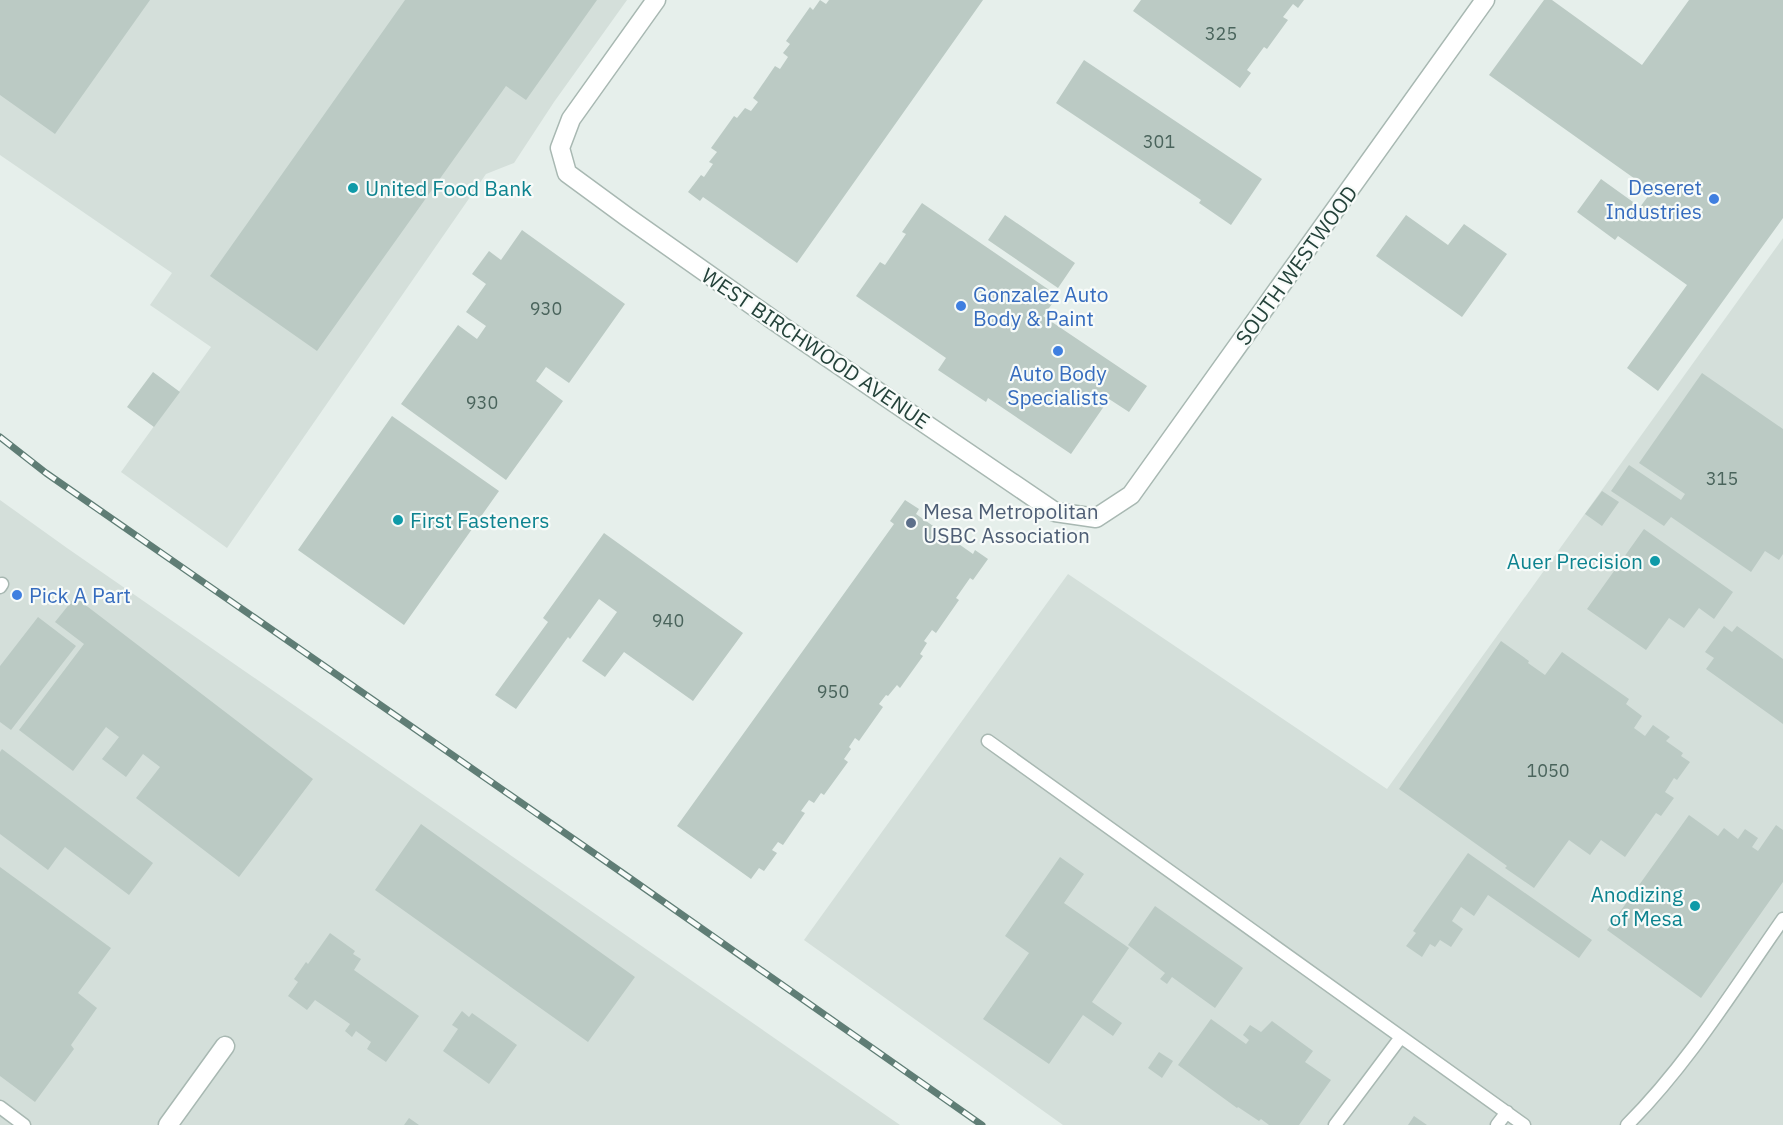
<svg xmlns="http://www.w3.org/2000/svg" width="1783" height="1125" viewBox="0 0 1783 1125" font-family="'IBM Plex Sans',sans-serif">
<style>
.built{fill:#d4dfda}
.building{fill:#bbcac4}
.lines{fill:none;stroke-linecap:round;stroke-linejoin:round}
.lane-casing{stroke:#a8b8b2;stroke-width:15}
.street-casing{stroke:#a8b8b2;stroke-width:21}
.lane{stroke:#fff;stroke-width:12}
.street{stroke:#fff;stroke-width:18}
.rail-casing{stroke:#5f7d75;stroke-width:7}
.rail{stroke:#f7fbf9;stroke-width:4.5;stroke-dasharray:14;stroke-linecap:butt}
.culture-dot{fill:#0f9aa8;stroke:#f7fbf9;stroke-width:2}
.shop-dot{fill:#3f7fe0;stroke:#f7fbf9;stroke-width:2}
.service-dot{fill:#5c6f8a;stroke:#f7fbf9;stroke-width:2}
.labels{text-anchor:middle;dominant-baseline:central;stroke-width:4.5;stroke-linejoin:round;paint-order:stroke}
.number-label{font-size:18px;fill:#4a645c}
.shop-label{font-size:21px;fill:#366cbe;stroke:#f7fbf9;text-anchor:start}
.culture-label{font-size:21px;fill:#0d838f;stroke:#f7fbf9;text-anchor:start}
.street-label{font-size:21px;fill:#24423a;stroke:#f7fbf9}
.service-label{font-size:21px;fill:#4e5e75;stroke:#f7fbf9;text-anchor:start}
</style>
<rect width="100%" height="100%" fill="#e6efeb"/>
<path class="built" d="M0,0H627L554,102L514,163L486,174L227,548L121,472L211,347L150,305L172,273L0,155Z
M1783,238V1125H1063L804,940L1068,574L1387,789Z
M0,500L67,548L900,1125H0Z"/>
<path class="building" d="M0,0H150L55,134L0,95Z
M405,0H597L526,100L506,86L317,351L210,276Z
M820,0L826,4L829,0H983L797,263L703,197L700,201L688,192L701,175L704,177L713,164L709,162L717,152L711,148L734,116L737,118L745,108L751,111L758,102L753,98L775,66L780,69L788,57L783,53L790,44L786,41L810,7L813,10Z
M1141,0H1304L1298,8L1293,4L1283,17L1288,20L1267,49L1264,47L1247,70L1251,73L1240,88L1133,11Z
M1544,0H1552L1642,65L1689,0H1783V218L1658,391L1627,368L1687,285L1618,236L1615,240L1577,212L1601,179L1640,207L1652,191L1489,75Z
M1084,60L1262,179L1231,225L1199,203L1201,200L1056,103Z
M922,203L1058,296L1043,316L1147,386L1129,412L1109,399L1071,454L988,398L986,402L938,370L946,358L856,296L880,262L885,265L906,234L902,232Z
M1005,215L1075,263L1058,288L988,240Z
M1406,215L1448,245L1464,224L1507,254L1462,317L1376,256Z
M522,230L625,304L569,383L546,367L536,381L563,401L506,480L401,404L458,325L477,339L486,326L466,312L486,284L472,274L489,251L501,260Z
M153,372L180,392L154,427L127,407Z
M1702,373L1783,429V554L1779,560L1765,551L1751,572L1671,517L1664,526L1611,491L1629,465L1681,500L1685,494L1639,463Z
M392,416L499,491L404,625L298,550Z
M1602,491L1619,502L1602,526L1585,514Z
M905,500L919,509L916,514L973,554L975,550L988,559L973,580L970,578L956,598L959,600L936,633L932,630L924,641L927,643L920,654L923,656L900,688L897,685L888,696L886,695L879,704L883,707L859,741L855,738L849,747L851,749L844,759L848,762L824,795L821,793L814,803L809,800L801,811L805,813L783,845L778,842L772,850L777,853L764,871L759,868L751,879L677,826L894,524L890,521Z
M1644,529L1733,592L1714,619L1699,608L1684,628L1669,618L1646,650L1587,609Z
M604,533L743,633L693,701L624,652L605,677L582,661L617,612L599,599L570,639L568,637L516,709L495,695L548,622L543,618Z
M75,597L313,779L239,877L136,798L160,767L143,754L126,777L102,759L119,737L106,727L73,771L19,730L84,644L55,622Z
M38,617L76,646L11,730L0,722V666Z
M1724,626L1732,632L1737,626L1783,659V724L1706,669L1714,658L1705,652Z
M1501,641L1529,661L1528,663L1545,675L1562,652L1629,699L1626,704L1642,716L1634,728L1645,736L1653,725L1670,737L1666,741L1683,753L1681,756L1690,762L1677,780L1674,778L1665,792L1674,798L1661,816L1656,813L1625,857L1601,840L1590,855L1569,840L1534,888L1505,868L1507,866L1399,789Z
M2,749L153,863L129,895L65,847L48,870L0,834V752Z
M1689,815L1718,836L1724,828L1738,839L1745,829L1758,838L1752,847L1758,851L1776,825L1783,830V882L1701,998L1607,930Z
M421,824L635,977L588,1042L375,890Z
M1468,853L1592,940L1579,958L1488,895L1474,916L1461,907L1452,921L1463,929L1451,947L1440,940L1435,947L1430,944L1422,957L1406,946L1416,933L1413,931Z
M1060,857L1084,874L1064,903L1129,948L1092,1002L1122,1023L1113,1036L1083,1015L1049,1064L983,1019L1029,953L1005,936Z
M0,867L111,948L78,993L97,1008L71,1045L74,1049L35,1102L0,1076Z
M1155,906L1243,968L1215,1008L1172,977L1167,984L1160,979L1165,973L1128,945Z
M330,933L355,951L353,954L361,959L354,970L419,1016L386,1062L367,1049L371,1042L356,1031L352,1037L345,1031L350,1024L315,1000L307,1010L288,996L298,982L294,979L306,962L308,964Z
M462,1011L469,1017L472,1013L517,1045L489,1084L443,1051L458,1029L452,1025Z
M1211,1019L1246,1044L1249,1040L1243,1035L1250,1025L1261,1032L1272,1021L1313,1051L1305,1062L1331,1080L1299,1125H1269L1261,1119L1259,1121L1238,1107L1237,1108L1178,1065Z
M1159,1052L1173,1061L1162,1078L1148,1068Z
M1414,1116L1427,1125H1408Z
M409,1118L419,1125H404Z"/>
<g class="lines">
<g class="lane-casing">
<path id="lane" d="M0,587L2,584
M988,741L1524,1125
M0,1107L24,1125
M1335,1125L1401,1037
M1497,1125L1507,1112
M1627,1125C1688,1064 1734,989 1783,919"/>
</g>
<g class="street-casing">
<path id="street" d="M656,0L571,119L560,148L567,173L627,217L786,329L1055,512L1096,518L1131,495L1485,0
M168,1125L225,1046"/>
</g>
<use href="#lane" class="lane"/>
<use href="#street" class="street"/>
<g class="rail-casing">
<path id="rail" d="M0,437L46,473L624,874L982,1125"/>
</g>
<use href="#rail" class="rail"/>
</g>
<g class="culture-dot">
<circle cx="353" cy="188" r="6"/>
<circle cx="398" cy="520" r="6"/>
<circle cx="1655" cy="561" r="6"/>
<circle cx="1695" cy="906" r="6"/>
</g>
<g class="shop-dot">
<circle cx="1714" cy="199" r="6"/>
<circle cx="961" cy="306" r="6"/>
<circle cx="1058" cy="351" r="6"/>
<circle cx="17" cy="595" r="6"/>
</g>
<circle class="service-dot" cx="911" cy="523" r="6"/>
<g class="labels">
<g class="number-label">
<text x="1221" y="33">325</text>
<text x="1159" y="141">301</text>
<text x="546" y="308">930</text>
<text x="482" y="402">930</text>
<text x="1722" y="478">315</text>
<text x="668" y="620">940</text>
<text x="833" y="691">950</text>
<text x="1548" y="770">1050</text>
</g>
<g class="shop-label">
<text x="1702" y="187" text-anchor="end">Deseret<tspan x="1702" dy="24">Industries</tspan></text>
<text x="973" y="294">Gonzalez Auto<tspan x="973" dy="24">Body &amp; Paint</tspan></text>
<text x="1058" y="373" text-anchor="middle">Auto Body<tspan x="1058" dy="24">Specialists</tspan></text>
<text x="29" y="595">Pick A Part</text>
</g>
<g class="culture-label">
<text x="365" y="188">United Food Bank</text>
<text x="410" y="520">First Fasteners</text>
<text x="1643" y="561" text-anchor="end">Auer Precision</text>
<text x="1683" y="894" text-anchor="end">Anodizing<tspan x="1683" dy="24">of Mesa</tspan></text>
</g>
<g class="street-label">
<text transform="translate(1296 265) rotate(-54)">SOUTH WESTWOOD</text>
<text transform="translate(816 348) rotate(34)">WEST BIRCHWOOD AVENUE</text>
</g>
<g class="service-label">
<text x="923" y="511">Mesa Metropolitan<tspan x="923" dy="24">USBC Association</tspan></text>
</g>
</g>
</svg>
